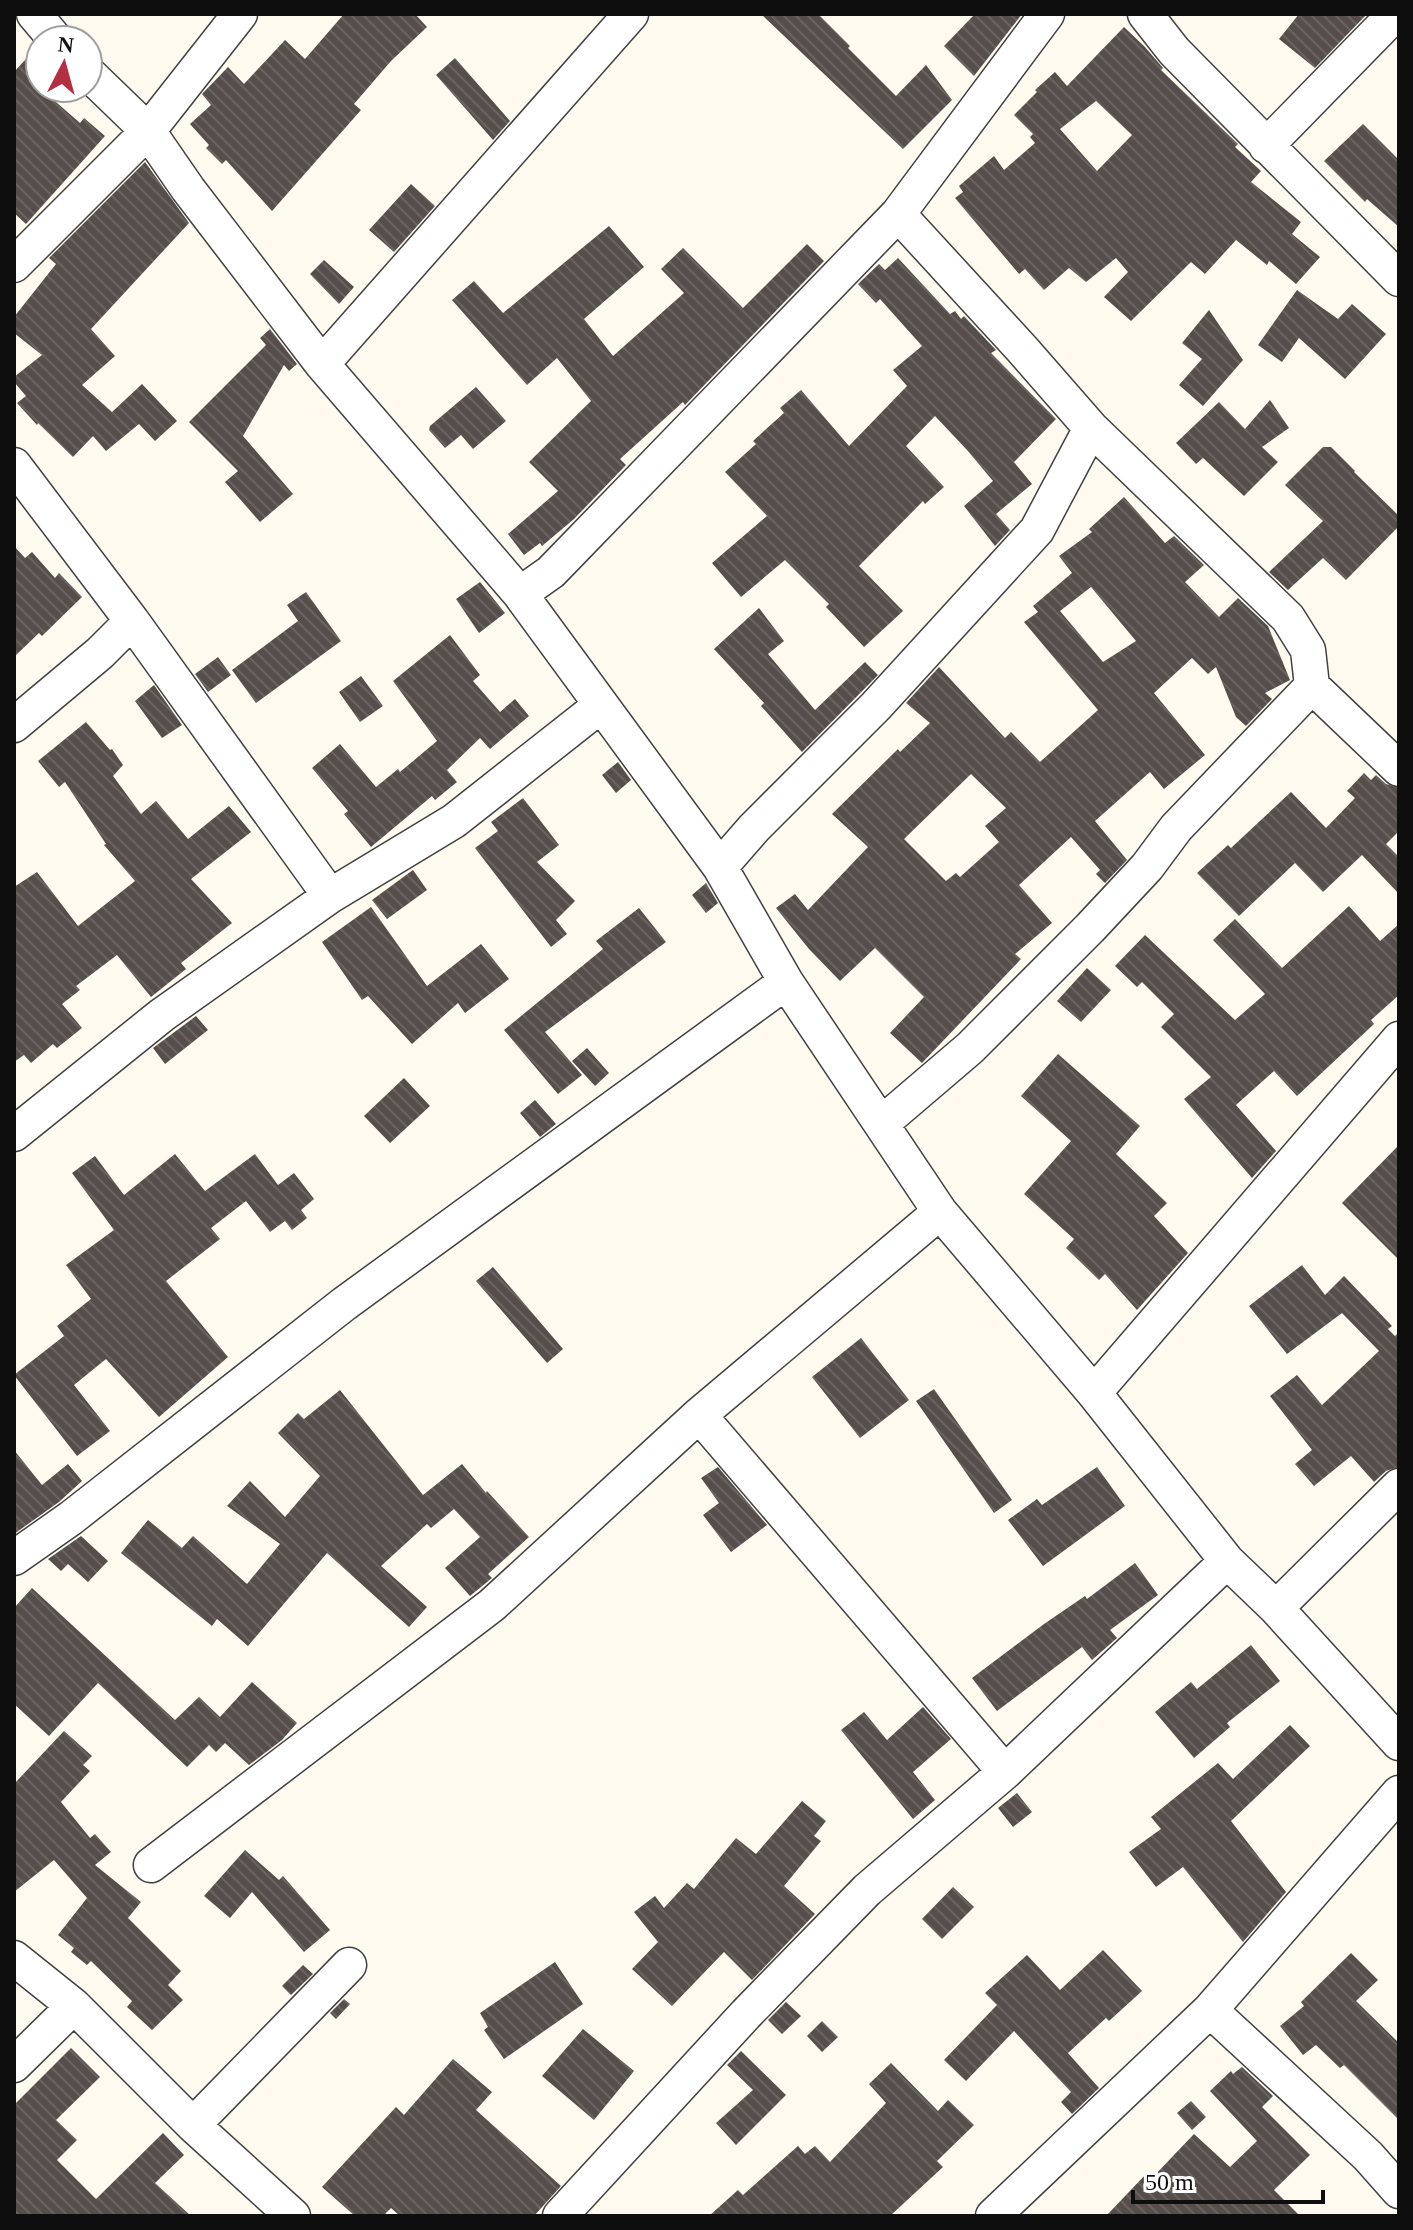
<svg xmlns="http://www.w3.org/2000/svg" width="1413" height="2230" viewBox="0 0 1413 2230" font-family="'Times New Roman',serif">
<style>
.building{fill:url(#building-back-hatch);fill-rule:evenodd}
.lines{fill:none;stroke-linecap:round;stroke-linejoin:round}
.minor-casing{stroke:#414141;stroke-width:37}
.minor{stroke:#fff;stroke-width:34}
</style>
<defs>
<pattern id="building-back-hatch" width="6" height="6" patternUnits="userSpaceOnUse" patternTransform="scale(2)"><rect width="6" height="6" fill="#564e4b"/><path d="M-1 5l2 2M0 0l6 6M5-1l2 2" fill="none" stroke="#696361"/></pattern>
</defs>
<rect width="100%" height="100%" fill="#fefaf0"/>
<path class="building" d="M344,14H415L427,27L391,61L354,104L361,110L272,211L226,160L222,164L206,148L209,145L190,124L211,105L202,94L228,67L244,84L285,40L305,59Z
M761,14H818L850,46L848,48L896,96L926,65L952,100L903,149Z
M975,14H1022L974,76L944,46Z
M1299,14H1367L1315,68L1279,39Z
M1124,27L1145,47L1163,68L1161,70L1238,144L1235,147L1261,171L1251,182L1301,222L1292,234L1320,257L1296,284L1269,261L1267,265L1236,240L1205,274L1191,262L1131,321L1104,297L1128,272L1116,258L1086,282L1069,268L1044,290L1025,269L1019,274L955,198L963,192L959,186L994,156L1004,170L1035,143L1030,137L1033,134L1014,115L1037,92L1035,90L1055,72L1067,86ZM1096,101L1132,135L1097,171L1060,129Z
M36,48L40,52V88L80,123L84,118L105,136L26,224L14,213V72Z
M455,58L510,121L493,140L436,75Z
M1363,124L1399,160V227L1367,199L1365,202L1324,161Z
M145,162L189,223L91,329L115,356L82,385L112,412L142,384L177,421L155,441L139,424L106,451L93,436L73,457L38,423L37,425L17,403L26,396L14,382V377L42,355L14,333V317L56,264L49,258Z
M411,184L435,206L394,252L369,230Z
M609,226L644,267L584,319L613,356L684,293L661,269L683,248L743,308L807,244L824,261L685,405L683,402L620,459L626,465L574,519L542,546L540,543L524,555L508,534L558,491L529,462L591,401L557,358L527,385L452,300L474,281L503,313Z
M898,258L950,314L955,311L961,319L964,316L996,350L991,353L1056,419L1014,462L1032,484L996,514L1010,530L995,546L964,506L993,481L967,450L935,416L906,446L944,487L925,504L923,501L859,566L903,611L864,647L826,607L829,604L785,560L741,597L712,563L767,516L725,472L756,444L753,441L784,413L780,408L801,390L849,446L907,386L893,370L922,346L880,299L876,303L858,284L879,264L885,270Z
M324,260L354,287L339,304L310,274Z
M1297,290L1338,319L1352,304L1386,334L1345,379L1299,338L1282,362L1258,345Z
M1209,310L1243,360L1203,406L1179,385L1202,359L1182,343Z
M270,329L297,364L289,371L284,365L243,436L293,494L260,522L225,482L238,471L189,422L266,345L260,338Z
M476,387L506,421L473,449L461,435L445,448L429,430L430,426Z
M1270,400L1289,428L1262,447L1278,462L1244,496L1203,458L1196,464L1176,443L1219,402L1245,429Z
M1323,447H1331L1355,471L1354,472L1399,516V526L1346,580L1323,558L1288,590L1269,572L1323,521L1285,485Z
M1124,497L1165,543L1174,536L1204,565L1185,582L1219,617L1238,598L1268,626L1290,680L1265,693L1272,699L1246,726L1236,717L1216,667L1208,674L1192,658L1154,693L1205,755L1164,789L1150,772L1095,821L1127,860L1105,883L1096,874L1100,870L1071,837L1019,885L1052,923L1015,954L1021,959L922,1063L890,1033L924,997L875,948L840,981L809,949L776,908L795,894L808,910L868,847L832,814L898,749L900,752L930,723L906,703L939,667L1005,738L1011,732L1040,762L1098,710L1024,622L1038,612L1033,606L1072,573L1059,556L1092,532L1089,529ZM1091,587L1136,641L1103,662L1060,611ZM971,774L1006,808L985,826L999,842L960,877L956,873L946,881L904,839Z
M14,546L25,558L32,552L55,578L59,573L82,597L42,636L39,633L14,657Z
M480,582L505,613L479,633L456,599Z
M306,592L341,641L256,703L232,670L298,621L287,605Z
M759,608L784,641L768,654L815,710L865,662L878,675L802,752L761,706L764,703L714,649Z
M450,635L480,675L473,681L500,712L515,699L529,716L490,749L480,738L447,770L457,782L435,800L432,796L371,847L344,814L348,811L312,768L340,744L376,787L398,769L400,772L437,741L393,681Z
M218,657L231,675L208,692L195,674Z
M361,676L383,706L360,722L339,692Z
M154,685L182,725L162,738L135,701Z
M86,722L110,750L112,749L123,765L113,776L141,814L156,801L188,839L229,806L251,832L191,879L232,923L181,963L186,969L151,997L117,955L76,986L80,990L62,1004L82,1028L57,1048L53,1044L31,1063L24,1055L14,1062V887L37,872L78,926L135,881L104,845L106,844L65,782L59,787L38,761Z
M618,762L631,780L616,793L602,775Z
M1364,773L1371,780L1376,775L1386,784L1399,788V831L1386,844L1399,857V894L1362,855L1323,892L1295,863L1239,916L1197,873L1228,845L1231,848L1291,792L1326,828L1355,798L1347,791Z
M523,798L559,845L537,862L575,901L556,920L567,934L551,947L475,848L498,831L491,822Z
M413,870L427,890L387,919L372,900Z
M706,883L718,903L706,913L692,895Z
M1349,906L1380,941L1399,924V995L1371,1020L1374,1024L1297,1096L1274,1071L1236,1105L1276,1151L1252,1178L1184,1099L1211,1077L1161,1027L1174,1014L1142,982L1137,987L1115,966L1145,935L1235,1020L1265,994L1213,940L1235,919L1282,968Z
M371,907L427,986L481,944L509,979L465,1013L458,1003L412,1044L368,996L362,1000L322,942Z
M639,908L666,942L545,1032L582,1075L558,1094L504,1030L603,949L596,941Z
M1087,968L1111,990L1081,1022L1057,1001Z
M196,1016L208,1030L165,1064L153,1048Z
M587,1048L609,1073L595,1086L572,1061Z
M1058,1054L1140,1126L1116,1154L1167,1203L1154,1216L1188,1253L1137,1310L1105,1274L1099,1280L1066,1248L1074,1239L1024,1194L1071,1141L1021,1096Z
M404,1078L430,1106L390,1143L364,1116Z
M535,1100L556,1124L540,1137L520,1113Z
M1399,1145V1260L1342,1203Z
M175,1154L205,1191L255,1154L278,1185L294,1173L314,1199L301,1210L307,1218L292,1230L285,1221L270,1232L246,1201L211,1228L220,1239L166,1281L228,1357L159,1417L106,1359L74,1385L110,1431L77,1456L14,1375L64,1336L57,1326L91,1299L66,1265L114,1230L72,1173L95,1156L124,1195Z
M1302,1265L1325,1295L1344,1276L1392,1326L1388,1329L1395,1336L1399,1332V1467L1386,1471L1374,1482L1351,1456L1314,1486L1295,1464L1312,1450L1270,1396L1297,1375L1322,1405L1379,1351L1342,1313L1287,1354L1249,1306Z
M493,1267L563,1349L547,1363L476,1281Z
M861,1338L909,1400L860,1438L812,1377Z
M934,1389L1012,1500L994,1513L916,1401Z
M340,1390L423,1495L462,1464L486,1493L487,1491L529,1537L488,1574L492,1578L470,1596L445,1568L480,1537L454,1509L431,1528L427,1524L381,1566L427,1607L409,1627L327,1553L248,1646L217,1619L212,1626L121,1553L148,1520L182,1548L193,1536L247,1584L280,1544L227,1506L250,1481L285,1517L320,1476L278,1433L298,1413L304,1419Z
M14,1450L42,1485L68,1464L82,1481L59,1502L14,1534Z
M718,1467L767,1525L731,1552L703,1515L719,1503L701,1478Z
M1097,1467L1125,1506L1043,1566L1008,1520L1037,1499L1042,1505Z
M81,1536L108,1561L88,1582L68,1564L61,1571L48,1559Z
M1135,1563L1158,1595L1110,1630L1117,1638L1092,1660L1082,1647L997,1711L972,1678L1044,1624L1085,1596L1087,1599Z
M32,1588L175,1720L199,1697L220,1717L252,1682L297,1723L282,1740L249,1765L225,1743L216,1752L209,1745L187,1767L98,1683L49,1736L14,1704V1608Z
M1251,1645L1280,1681L1227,1723L1230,1727L1194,1758L1155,1712L1191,1682L1197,1689Z
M923,1707L951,1739L913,1772L935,1800L913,1819L841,1730L864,1712L887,1740Z
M1290,1725L1310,1746L1231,1821L1286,1892L1243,1942L1183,1867L1156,1887L1129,1852L1161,1829L1151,1817L1218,1763L1233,1779Z
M64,1731L92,1756L83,1765L90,1771L61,1802L90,1838L95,1834L111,1852L95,1865L141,1902L128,1918L181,1971L168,1985L183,2000L152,2030L127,2007L132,2001L91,1961L87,1965L71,1952L74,1948L58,1935L87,1898L54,1860L14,1892V1784Z
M1017,1793L1032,1812L1013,1827L998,1808Z
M802,1801L826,1821L814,1836L821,1841L784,1886L815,1914L752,1980L724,1952L672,2006L632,1969L658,1942L634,1912L655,1896L664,1908L687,1883L694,1889L736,1838L756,1854Z
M245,1850L279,1880L283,1876L330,1930L304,1952L252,1892L230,1918L204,1896Z
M953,1887L974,1907L942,1939L922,1919Z
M1103,1950L1142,1991L1109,2021L1106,2018L1068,2053L1099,2088L1072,2114L1061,2102L1071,2092L1014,2031L966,2081L944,2060L997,2005L985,1993L1027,1955L1060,1990Z
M1351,1953L1378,1980L1356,2001L1399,2043V2120L1344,2065L1340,2068L1316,2045L1303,2055L1280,2026L1304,2006L1301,2002Z
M555,1962L583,2004L504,2059L484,2030L488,2027L480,2013Z
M303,1965L313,1974L291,1995L282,1986Z
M344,1999L350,2004L336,2019L330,2013Z
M786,2002L801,2016L782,2034L768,2020Z
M822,2021L838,2037L822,2052L807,2036Z
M583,2029L634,2071L594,2120L542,2076Z
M71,2048L100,2077L56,2120L77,2140L57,2160L96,2199L163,2133L184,2155L155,2183L191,2216H14V2105Z
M741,2051L786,2095L736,2145L716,2123L753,2090L727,2065Z
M453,2059L492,2092L476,2110L561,2186L534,2216H400L391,2208L383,2216H355L322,2187L396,2107L404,2115Z
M891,2063L938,2111L948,2100L974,2125L937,2161L943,2167L890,2216H709L738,2190L743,2195L798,2146L805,2154L815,2146L830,2162L886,2103L869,2084Z
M1242,2067L1273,2096L1262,2107L1310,2155L1274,2190L1300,2216H1106L1148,2172L1153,2177L1194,2134L1230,2167L1257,2141L1210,2091L1231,2071L1233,2074Z
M1191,2101L1206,2117L1192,2130L1177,2113Z"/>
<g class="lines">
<g class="minor-casing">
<path id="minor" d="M34,14L56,40
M1145,14L1174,51L1399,279
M88,73L148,131L188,189L322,364L520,594L720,867L786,982L940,1212L1094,1393L1227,1561L1276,1608L1399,1743
M1266,146L1395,14
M898,214L1022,349L1091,428L1288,618L1308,650L1312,686L1399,769
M14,265L148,131L240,14
M322,364L631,14
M14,465L132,621L330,896
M520,594L551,572L898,214L1047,14
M14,725L100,653L132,621
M720,867L754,828L876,706L1037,530L1091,428
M881,1124L970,1048L1090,928L1147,867L1176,828L1312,686
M14,1134L162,1015L330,896L454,821L600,706
M1094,1393L1399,1039
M699,1415L1005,1772
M14,1558L71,1518L344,1304L786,982
M1276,1608L1399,1486
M1399,1793L1210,2010L1368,2156L1399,2191
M151,1865L492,1605L699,1415L940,1212
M14,1958L74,2006L14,2065
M74,2006L193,2125L293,2216
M193,2125L349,1965
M560,2216L746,2014L867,1890L1005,1772L1227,1561
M993,2216L1210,2010"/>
</g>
<use href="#minor" class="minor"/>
</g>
<rect width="1413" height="2230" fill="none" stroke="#0e0e0e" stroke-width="32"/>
<g transform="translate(64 64) rotate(6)"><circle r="38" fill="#ffffff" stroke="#9f9f9f" stroke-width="2"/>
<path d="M0-6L14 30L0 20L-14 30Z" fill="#b42f42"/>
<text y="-12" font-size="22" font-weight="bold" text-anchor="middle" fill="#0e0e0e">N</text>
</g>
<path d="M1133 2190v12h190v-12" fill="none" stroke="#0e0e0e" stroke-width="4"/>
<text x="1145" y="2190" font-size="24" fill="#0e0e0e" stroke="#ffffff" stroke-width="6" paint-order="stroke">50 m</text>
</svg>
